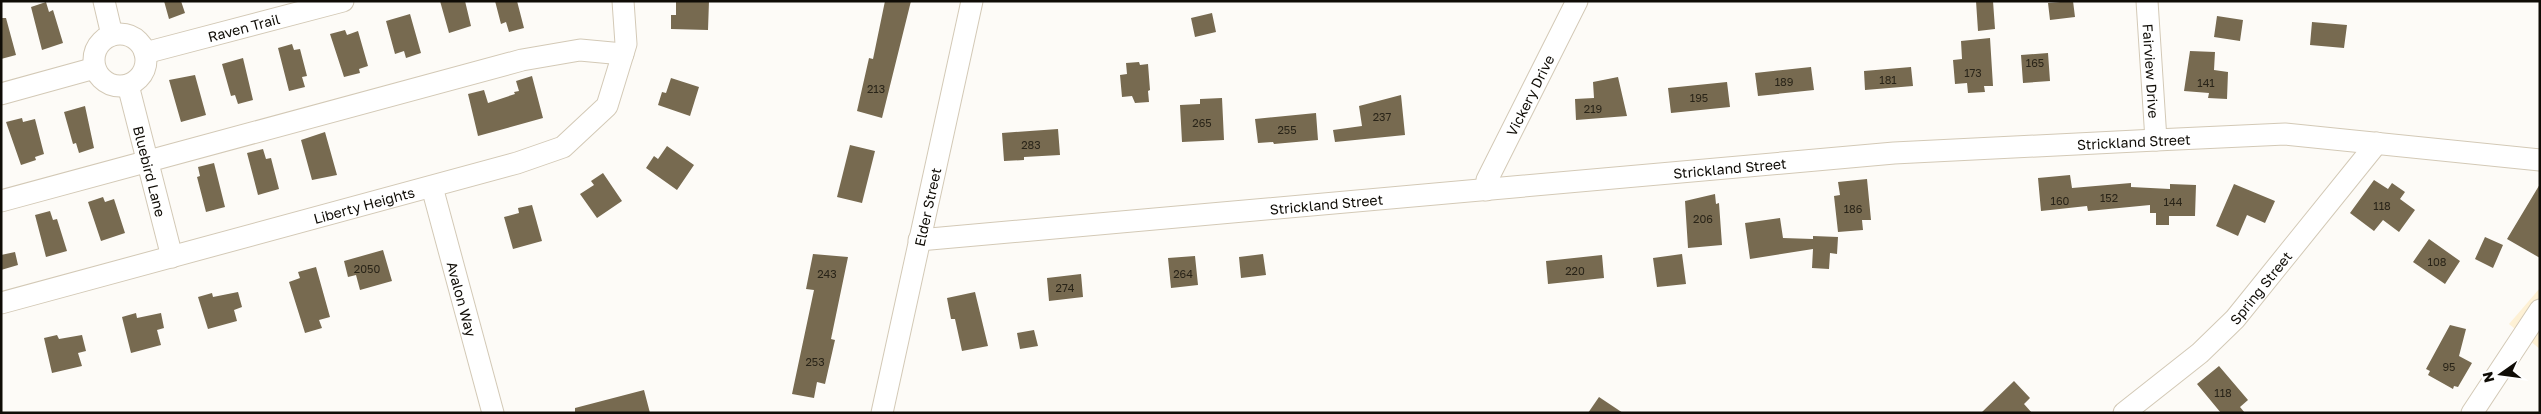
<svg xmlns="http://www.w3.org/2000/svg" width="2541" height="414" viewBox="0 0 2541 414" font-family="'Golos Text',sans-serif">
<style>
.built{fill:#fef1d5}
.building{fill:#776a50}
.lines{fill:none;stroke-linecap:round;stroke-linejoin:round}
.minor-casing{stroke:#d3c9b6;stroke-width:23}
.minor{stroke:#fff;stroke-width:21}
.labels{text-anchor:middle;dominant-baseline:central;stroke-width:5;stroke-linejoin:round;paint-order:stroke}
.number-label{font-size:11px;fill:#292418}
.street-label{font-size:14px;fill:#0f0c06;stroke:#fff}
</style>
<rect width="100%" height="100%" fill="#fdfbf7"/>
<path class="built" d="M2540,288V349L2509,324Z"/>
<path class="building" d="M164,1H181L185,13L169,19Z
M440,1H465L471,26L449,33Z
M495,1H517L524,28L509,32L506,22L501,24Z
M676,1H709L708,30L671,29V15H676Z
M885,1H911L882,118L857,111L869,58L873,59Z
M1976,1H1993L1995,29L1978,31Z
M2073,1L2075,17L2050,20L2048,3Z
M46,2L49,12L53,10L63,43L42,50L31,7Z
M1212,13L1216,32L1195,37L1191,18Z
M410,14L421,53L406,58L404,51L395,54L386,21Z
M2217,16L2243,20L2240,41L2214,37Z
M1,18H6L16,55L1,59Z
M2312,22L2347,25L2344,48L2310,45Z
M345,30L347,35L358,31L368,66L359,69L360,73L344,77L330,34Z
M1990,38L1993,86H1984L1985,92L1968,93L1967,83L1955,84L1953,60L1962,59L1961,41Z
M292,44L294,50L300,49L307,76L302,77L305,87L289,91L278,48Z
M2190,51L2215,52L2214,70L2228,72L2227,99L2208,98L2209,93L2184,91Z
M2048,53L2050,81L2023,83L2021,55Z
M243,58L253,100L238,104L235,95L231,96L222,64Z
M1139,62L1140,65L1148,64L1150,90L1148,91L1149,102L1135,103L1132,96L1122,97L1120,75L1127,74L1126,63Z
M1811,67L1814,90L1758,96L1755,73Z
M1911,67L1913,86L1865,90L1864,71Z
M195,75L206,115L181,122L169,80Z
M532,76L543,118L478,136L468,94L484,90L488,103L515,94L514,92L519,91L516,81Z
M1618,77L1627,116L1576,120L1575,99L1594,98L1593,82Z
M671,78L699,87L690,116L658,105L662,92L666,93Z
M1727,82L1730,107L1671,113L1668,88Z
M1401,95L1405,135L1335,142L1333,130L1362,126L1359,106Z
M1222,98L1224,140L1182,142L1180,105L1200,104V99Z
M85,106L94,148L79,153L76,143L73,144L64,112Z
M1316,113L1318,140L1274,144L1273,142L1258,143L1255,119Z
M22,118L23,122L35,119L44,154L35,157L36,160L21,165L6,122Z
M1058,129L1060,155L1024,157V160L1004,161L1002,133Z
M325,132L337,175L312,180L301,140Z
M850,145L875,151L862,203L837,197Z
M667,146L694,165L677,190L646,168L654,156L658,159Z
M263,149L266,159L271,158L279,189L258,195L247,153Z
M214,163L225,207L206,212L197,177L200,176L198,167Z
M603,173L622,201L597,218L580,194L594,185L591,181Z
M2070,175L2072,188L2131,183V187L2170,189V184L2196,185L2195,216H2169V225H2156V213H2150V205L2088,211L2087,206L2041,211L2038,178Z
M1867,179L1871,220H1862L1863,230L1838,232L1834,196L1840,195L1838,182Z
M2374,180L2388,189L2392,183L2405,192L2400,199L2415,210L2399,232L2383,220L2374,231L2350,213Z
M2234,184L2275,201L2265,223L2247,215L2238,236L2216,226Z
M2540,184V258L2507,239Z
M1715,194L1716,204L1719,203L1722,245L1688,248L1685,201Z
M103,197L105,202L114,199L125,233L101,241L88,202Z
M532,205L542,241L513,249L504,217L519,213L518,208Z
M50,211L53,220L57,219L67,251L46,257L35,215Z
M1780,218L1783,238L1813,239V236L1838,237L1837,254L1830,253L1829,269L1812,268L1813,249L1750,259L1745,223Z
M2485,237L2503,245L2493,268L2475,259Z
M2429,239L2460,261L2445,284L2413,262Z
M383,250L392,281L360,290L356,275L348,277L344,261Z
M15,252L18,265L1,270V255Z
M813,254L848,257L831,339L835,340L825,384L817,382L814,398L792,394L814,290L806,289Z
M1263,254L1266,275L1241,278L1239,257Z
M1682,254L1686,284L1657,287L1653,258Z
M1602,255L1604,278L1548,284L1546,261Z
M1195,256L1198,285L1171,288L1168,258Z
M316,267L330,317L319,320L322,328L305,333L289,282L300,278L298,272Z
M1081,274L1083,297L1049,301L1047,278Z
M238,292L242,307L234,310L237,321L208,329L198,297L212,293L213,297Z
M975,292L988,346L962,351L955,319H951L947,298Z
M136,313L137,318L161,313L164,328L157,330L161,345L131,353L122,317Z
M2450,325L2466,329L2459,356L2472,363L2458,387L2454,386L2453,389L2428,375L2430,371L2426,369Z
M1034,330L1038,346L1020,349L1017,333Z
M57,335L59,339L82,335L86,351L78,353L82,366L52,373L44,338Z
M2219,366L2248,400L2240,407L2245,413H2221L2197,384Z
M2014,381L2030,398L2024,404L2032,413H1981Z
M644,390L650,413H575V408Z
M1599,397L1623,413H1588Z"/>
<g class="lines">
<g class="minor-casing">
<g id="minor">
<path d="M104,1L112,35"/>
<path id="s1" d="M2147,1L2156,140"/>
<circle cx="120" cy="60" r="26"/>
<path id="s2" d="M145,53L343,1"/>
<path id="s3" d="M128,85L172,257"/>
<path d="M1,94L95,68"/>
<path id="s4" d="M432,187L493,413"/>
<path id="s5" d="M1486,190L1487,180L1577,1"/>
<path d="M1,201L522,60L580,50L623,54"/>
<path id="s6" d="M919,240L1894,153L2156,140L2285,134L2540,160"/>
<path id="s7" d="M1,303L517,163L563,147L607,106L626,44L623,1"/>
<path id="s8" d="M882,413L972,1"/>
<path id="s9" d="M2124,413L2200,353L2235,319L2377,143"/>
<path d="M2472,413L2540,310"/>
</g>
</g>
<use href="#minor" class="minor"/>
</g>
<g class="labels">
<g class="number-label">
<text x="2035" y="62">165</text>
<text x="1973" y="72">173</text>
<text x="1888" y="79">181</text>
<text x="1784" y="81">189</text>
<text x="2206" y="82">141</text>
<text x="876" y="88">213</text>
<text x="1699" y="97">195</text>
<text x="1593" y="108">219</text>
<text x="1382" y="116">237</text>
<text x="1202" y="122">265</text>
<text x="1287" y="129">255</text>
<text x="1031" y="144">283</text>
<text x="2109" y="197">152</text>
<text x="2060" y="200">160</text>
<text x="2173" y="201">144</text>
<text x="2382" y="205">118</text>
<text x="1853" y="208">186</text>
<text x="1703" y="218">206</text>
<text x="2437" y="261">108</text>
<text x="367" y="268">2050</text>
<text x="1575" y="270">220</text>
<text x="827" y="273">243</text>
<text x="1183" y="273">264</text>
<text x="1065" y="287">274</text>
<text x="815" y="361">253</text>
<text x="2449" y="366">95</text>
<text x="2223" y="392">118</text>
</g>
<g class="street-label">
<text stroke="none"><textPath href="#s2" startOffset="102">Raven Trail</textPath></text>
<text stroke="none"><textPath href="#s1" startOffset="70">Fairview Drive</textPath></text>
<text stroke="none"><textPath href="#s5" startOffset="105">Vickery Drive</textPath></text>
<text stroke="none"><textPath href="#s6" startOffset="1219">Strickland Street</textPath></text>
<text stroke="none"><textPath href="#s6" startOffset="814">Strickland Street</textPath></text>
<text stroke="none"><textPath href="#s3" startOffset="89">Bluebird Lane</textPath></text>
<text stroke="none"><textPath href="#s6" startOffset="409">Strickland Street</textPath></text>
<text stroke="none"><textPath href="#s7" startOffset="376">Liberty Heights</textPath></text>
<text stroke="none"><textPath href="#s8" startOffset="211">Elder Street</textPath></text>
<text stroke="none"><textPath href="#s9" startOffset="186">Spring Street</textPath></text>
<text stroke="none"><textPath href="#s4" startOffset="116">Avalon Way</textPath></text>
</g>
</g>
<rect width="2541" height="414" fill="none" stroke="#0f0c06" stroke-width="5"/>
<g transform="translate(2501 374) rotate(256)" stroke="#ffffff" stroke-width="4" paint-order="stroke">
<path d="M0-4L9 19L0 12L-9 19Z" fill="#0f0c06"/>
<text y="-8" font-size="14" font-weight="bold" text-anchor="middle" fill="#0f0c06">N</text>
</g>
</svg>
